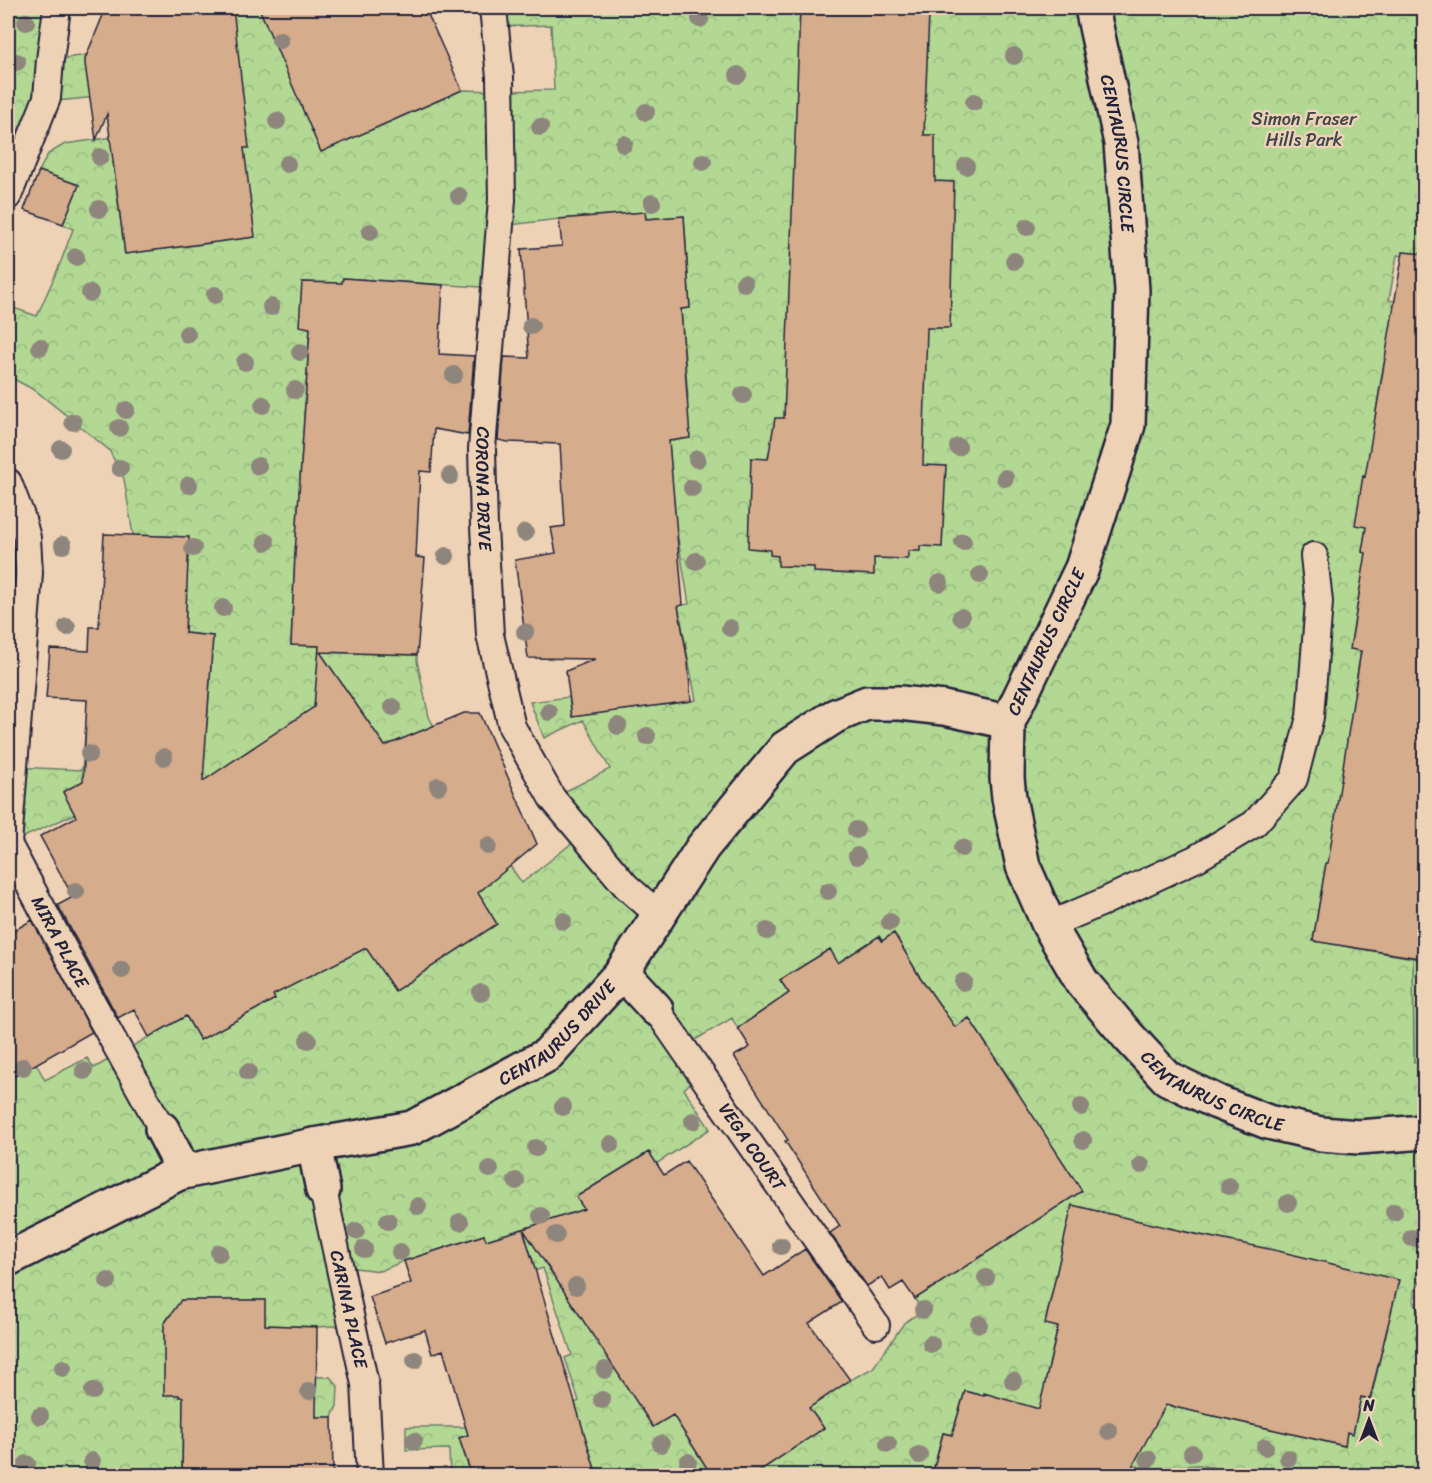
<svg xmlns="http://www.w3.org/2000/svg" width="1432" height="1483" viewBox="0 0 1432 1483" font-family="Sriracha,sans-serif">
<style>
.green{fill:#b2d894;stroke:#6a7d68;stroke-width:1.5}
.forest{fill:url(#forest-crowns);stroke:#6a7d68;stroke-width:1.5;fill-rule:evenodd}
.building{fill:#d5ac8c;stroke:#22223b;stroke-width:1.5}
.lines{fill:none;stroke-linecap:round;stroke-linejoin:round}
.service-casing{stroke:#22223b;stroke-width:30}
.minor-casing{stroke:#22223b;stroke-width:38}
.service{stroke:#eed2b5;stroke-width:26}
.minor{stroke:#eed2b5;stroke-width:33}
.tree{fill:#8e857c}
.labels{text-anchor:middle;dominant-baseline:central;stroke-width:5;stroke-linejoin:round;paint-order:stroke}
.park-label{font-size:18px;fill:#3f464d;stroke:#eed2b5}
.street-label{font-size:18px;fill:#22223b;stroke:#eed2b5}
</style>
<defs>
<pattern id="forest-crowns" width="20" height="18" patternUnits="userSpaceOnUse" patternTransform="scale(1.5)"><rect width="20" height="18" fill="#b2d894"/><path d="M2 6a3 3 0 1 1 6 0M12 15a3 3 0 1 1 6 0" fill="none" stroke="#99b980"/></pattern>
</defs>
<rect width="100%" height="100%" fill="#eed2b5"/>
<filter id="ink" filterUnits="userSpaceOnUse"><feTurbulence type="fractalNoise" baseFrequency=".0167" numOctaves="2"/><feDisplacementMap in="SourceGraphic" scale="12" xChannelSelector="R" yChannelSelector="G"/><feConvolveMatrix kernelMatrix="1 2 1 2 8 2 1 2 1" color-interpolation-filters="sRGB"/></filter>
<g filter="url(#ink)">
<path class="green" d="M1413,958L1424,960V1061L1414,1063Z"/>
<path class="forest" d="M8,8H90L76,10L57,8L51,60L122,50L117,95L46,102L24,153L8,147V56L14,40L8,37Z
M208,8H311L328,50L366,132L462,90L501,91L554,90L551,25L495,27L493,8H576L579,14L592,8H1424V259L1397,255L1389,300L1399,302L1383,368L1373,429L1375,479L1363,477L1366,527L1362,552L1375,554L1360,588L1350,649L1361,651L1354,693L1365,696L1338,865L1326,863L1313,941L1413,958L1414,1062L1424,1061V1279L1421,1281L1414,1291L1415,1297L1413,1298L1422,1321H1418L1423,1333L1415,1336L1424,1360V1475H1230L1214,1468L1199,1465L1177,1466L1150,1469L1133,1465L1091,1449L984,1394V1396L965,1391L952,1435L943,1433L932,1475H752L824,1428L809,1408L850,1380L873,1368L904,1323L922,1311L915,1299L1054,1209L1051,1205L1079,1186L1054,1149L990,1108L1018,1091L969,1018L934,1041L944,1011L918,974L893,933L882,941L879,937L838,963L830,949L780,980L789,993L752,1018L754,1021L738,1029L732,1018L683,1047L701,1073L684,1089L710,1129L656,1164L648,1152L576,1197L608,1243L604,1351L653,1427L674,1414L679,1425L712,1475H597L574,1403L579,1401L565,1358L572,1355L543,1268L499,1283L497,1276L534,1263L522,1229L486,1240L484,1235L404,1261L380,1271L355,1268L336,1249L352,1325L317,1327L265,1325L264,1300H181L180,1315H170L164,1324V1350L180,1397H183L182,1475H16L8,1445V1012L45,1080L87,1058L94,1068L186,1016L200,1040L275,999L138,751L63,792L75,814L8,844L14,767L82,770L86,724L207,725L213,636L185,633L188,537L133,535L124,479L109,450L36,391L8,376V306L37,316L60,264L73,229L63,224L79,185L39,171L48,154L65,144L121,136L113,163L125,254L211,243L199,153L215,58ZM645,212L646,219L684,216L690,307L681,309L688,398L669,441L674,515L689,604L678,606L696,700L572,717L569,697L530,702L544,738L583,720L610,769L554,797L659,912L582,835L522,883L510,866L429,717L417,661V655L319,652V646L291,645L295,554L310,328L302,282L342,283L343,278L495,288L500,226L559,219ZM1093,1211L1287,1254L1386,1331L1371,1399L1361,1397L1352,1434L1347,1432L1344,1446L1153,1402L1049,1365L1058,1327L1045,1323L1060,1258Z
M264,1376L330,1377L338,1386L337,1406L332,1417L282,1418Z
M406,1427H466L469,1435L459,1438L471,1475H450L449,1449L406,1450Z"/>
<path class="building" d="M106,8H233L249,148H244L255,237L125,254L107,114L96,140L85,64V59Z
M259,8H425L462,90L321,152Z
M832,8H892V13L929,14L924,135H935V181L954,182L950,328H927L923,465L946,466L942,547L920,546V551H908V559L874,558V575L814,572V567L778,566V556L770,555V550L748,548L751,458L768,459L775,418H784L800,10L831,11Z
M39,171L79,185L63,224L24,210Z
M645,212L646,219L684,216L690,308L681,309L690,438L669,441L683,605L678,606L688,662L691,701L572,717L566,671L595,659L528,658L515,560L556,553L551,528L565,526L560,444L508,442L498,440L504,357L529,358L521,249L562,246L559,219Z
M1403,252L1425,254V959L1313,941L1326,863H1328L1361,651L1350,649L1366,553L1362,552L1366,527L1355,525L1363,476L1365,477Z
M343,278L443,285L439,354L474,356L468,435L434,429L431,472L420,471L416,557L425,558L417,655L320,652L385,746L464,713H480L537,844L478,893L497,924L395,991L366,948L273,995L275,999L200,1040L186,1016L149,1037L134,1009L118,1018L58,905L73,897L40,836L76,817L63,792L83,781L87,700L46,698L50,649L89,651L90,627H99L104,534L189,537L185,633L213,636L203,781L314,707L319,646L291,645L295,554L310,328L299,326L302,282L342,283Z
M32,920L92,1032L8,1080V934Z
M894,933L918,974L955,1027L969,1018L1082,1191L915,1299L903,1282L890,1290L882,1277L867,1286L830,1233L840,1226L785,1141L788,1140L734,1056L750,1047L738,1028L789,993L780,980L830,949L838,963L879,936L882,941Z
M649,1152L664,1175L686,1161L764,1276L805,1249L842,1302L809,1323L850,1380L809,1408L824,1428L752,1476H712L673,1415L653,1427L523,1229L584,1209L576,1197Z
M1072,1205L1190,1233L1274,1250L1399,1280L1370,1399L1361,1397L1353,1434L1347,1432L1345,1446L1166,1405L1127,1476H932L943,1433L952,1435L965,1391L984,1396V1393L1039,1409L1058,1327L1045,1324Z
M523,1229L597,1476H472L459,1438L468,1435L443,1350L432,1354L425,1330L385,1343L370,1297L411,1283L404,1261L484,1235L486,1240Z
M181,1300H265V1325L317,1327L316,1417H332L333,1475L182,1476L183,1397H179V1395H164V1324Z"/>
<g class="lines">
<g class="service-casing">
<g id="service">
<path id="s1" d="M493,8L500,77L502,200L482,449L484,527L490,635L512,727L552,798L626,886L659,915"/>
<path d="M8,196L47,98L50,60L57,8"/>
<path id="s2" d="M8,482L21,516L27,538L29,573L8,844L86,991L162,1129"/>
<path d="M1049,925L1103,902L1197,858L1254,824L1294,779L1310,717L1319,602L1314,556"/>
<path id="s3" d="M656,1009L876,1325"/>
<path id="s4" d="M323,1190L365,1384L370,1476"/>
</g>
</g>
<g class="minor-casing">
<g id="minor">
<path id="s5" d="M1092,8L1121,143L1132,290L1128,425L1082,568L1008,722L1007,778L1009,798L1023,866L1049,925L1082,982L1128,1036L1167,1078L1217,1102L1268,1122L1321,1134L1359,1137L1424,1132"/>
<path d="M622,972L656,1009"/>
<path d="M162,1129L176,1156L179,1173"/>
<path d="M314,1145L323,1190"/>
<path id="s6" d="M8,1259L179,1173L314,1145L412,1128L547,1055L622,972L703,847L785,748L835,716L867,703H900L944,708L1008,722"/>
</g>
</g>
<use href="#service" class="service"/>
<use href="#minor" class="minor"/>
</g>
<g class="tree">
<circle cx="700" cy="19" r="9"/>
<circle cx="26" cy="22" r="9"/>
<circle cx="280" cy="40" r="9"/>
<circle cx="1014" cy="56" r="9"/>
<circle cx="17" cy="62" r="9"/>
<circle cx="738" cy="75" r="9"/>
<circle cx="974" cy="102" r="9"/>
<circle cx="646" cy="112" r="9"/>
<circle cx="277" cy="121" r="9"/>
<circle cx="540" cy="127" r="9"/>
<circle cx="624" cy="144" r="9"/>
<circle cx="100" cy="157" r="9"/>
<circle cx="703" cy="162" r="9"/>
<circle cx="287" cy="164" r="9"/>
<circle cx="966" cy="166" r="9"/>
<circle cx="459" cy="196" r="9"/>
<circle cx="652" cy="203" r="9"/>
<circle cx="99" cy="209" r="9"/>
<circle cx="1027" cy="227" r="9"/>
<circle cx="370" cy="232" r="9"/>
<circle cx="76" cy="257" r="9"/>
<circle cx="1014" cy="261" r="9"/>
<circle cx="744" cy="283" r="9"/>
<circle cx="90" cy="293" r="9"/>
<circle cx="215" cy="295" r="9"/>
<circle cx="271" cy="307" r="9"/>
<circle cx="531" cy="326" r="9"/>
<circle cx="187" cy="334" r="9"/>
<circle cx="40" cy="347" r="9"/>
<circle cx="300" cy="352" r="9"/>
<circle cx="245" cy="362" r="9"/>
<circle cx="454" cy="375" r="9"/>
<circle cx="295" cy="390" r="9"/>
<circle cx="743" cy="395" r="9"/>
<circle cx="263" cy="405" r="9"/>
<circle cx="126" cy="410" r="9"/>
<circle cx="73" cy="422" r="9"/>
<circle cx="119" cy="428" r="9"/>
<circle cx="958" cy="447" r="9"/>
<circle cx="61" cy="449" r="9"/>
<circle cx="697" cy="459" r="9"/>
<circle cx="258" cy="466" r="9"/>
<circle cx="120" cy="468" r="9"/>
<circle cx="450" cy="476" r="9"/>
<circle cx="1005" cy="478" r="9"/>
<circle cx="189" cy="485" r="9"/>
<circle cx="692" cy="488" r="9"/>
<circle cx="525" cy="533" r="9"/>
<circle cx="266" cy="542" r="9"/>
<circle cx="963" cy="542" r="9"/>
<circle cx="63" cy="545" r="9"/>
<circle cx="193" cy="548" r="9"/>
<circle cx="446" cy="556" r="9"/>
<circle cx="696" cy="561" r="9"/>
<circle cx="980" cy="575" r="9"/>
<circle cx="940" cy="583" r="9"/>
<circle cx="223" cy="608" r="9"/>
<circle cx="961" cy="617" r="9"/>
<circle cx="67" cy="627" r="9"/>
<circle cx="730" cy="628" r="9"/>
<circle cx="525" cy="632" r="9"/>
<circle cx="393" cy="707" r="9"/>
<circle cx="549" cy="712" r="9"/>
<circle cx="618" cy="726" r="9"/>
<circle cx="647" cy="736" r="9"/>
<circle cx="89" cy="754" r="9"/>
<circle cx="164" cy="757" r="9"/>
<circle cx="438" cy="786" r="9"/>
<circle cx="856" cy="830" r="9"/>
<circle cx="488" cy="846" r="9"/>
<circle cx="962" cy="848" r="9"/>
<circle cx="857" cy="856" r="9"/>
<circle cx="76" cy="891" r="9"/>
<circle cx="828" cy="891" r="9"/>
<circle cx="563" cy="921" r="9"/>
<circle cx="890" cy="922" r="9"/>
<circle cx="767" cy="931" r="9"/>
<circle cx="122" cy="970" r="9"/>
<circle cx="963" cy="982" r="9"/>
<circle cx="481" cy="993" r="9"/>
<circle cx="308" cy="1040" r="9"/>
<circle cx="23" cy="1067" r="9"/>
<circle cx="84" cy="1071" r="9"/>
<circle cx="248" cy="1072" r="9"/>
<circle cx="563" cy="1107" r="9"/>
<circle cx="1081" cy="1107" r="9"/>
<circle cx="693" cy="1121" r="9"/>
<circle cx="1083" cy="1140" r="9"/>
<circle cx="611" cy="1144" r="9"/>
<circle cx="536" cy="1148" r="9"/>
<circle cx="1141" cy="1165" r="9"/>
<circle cx="490" cy="1169" r="9"/>
<circle cx="516" cy="1181" r="9"/>
<circle cx="1229" cy="1186" r="9"/>
<circle cx="1288" cy="1203" r="9"/>
<circle cx="418" cy="1206" r="9"/>
<circle cx="1394" cy="1212" r="9"/>
<circle cx="541" cy="1216" r="9"/>
<circle cx="388" cy="1221" r="9"/>
<circle cx="460" cy="1222" r="9"/>
<circle cx="356" cy="1231" r="9"/>
<circle cx="556" cy="1235" r="9"/>
<circle cx="1412" cy="1238" r="9"/>
<circle cx="781" cy="1246" r="9"/>
<circle cx="364" cy="1249" r="9"/>
<circle cx="400" cy="1252" r="9"/>
<circle cx="219" cy="1253" r="9"/>
<circle cx="986" cy="1278" r="9"/>
<circle cx="108" cy="1281" r="9"/>
<circle cx="576" cy="1286" r="9"/>
<circle cx="923" cy="1310" r="9"/>
<circle cx="979" cy="1324" r="9"/>
<circle cx="931" cy="1344" r="9"/>
<circle cx="415" cy="1360" r="9"/>
<circle cx="63" cy="1368" r="9"/>
<circle cx="605" cy="1370" r="9"/>
<circle cx="1013" cy="1381" r="9"/>
<circle cx="93" cy="1391" r="9"/>
<circle cx="309" cy="1391" r="9"/>
<circle cx="602" cy="1400" r="9"/>
<circle cx="40" cy="1416" r="9"/>
<circle cx="1109" cy="1431" r="9"/>
<circle cx="414" cy="1441" r="9"/>
<circle cx="661" cy="1444" r="9"/>
<circle cx="888" cy="1444" r="9"/>
<circle cx="1265" cy="1447" r="9"/>
<circle cx="1192" cy="1453" r="9"/>
<circle cx="919" cy="1455" r="9"/>
<circle cx="1288" cy="1458" r="9"/>
<circle cx="1148" cy="1459" r="9"/>
<circle cx="92" cy="1461" r="9"/>
<circle cx="688" cy="1462" r="9"/>
<circle cx="27" cy="1464" r="9"/>
</g>
</g>
<g class="labels">
<g class="park-label">
<text x="1304" y="119">Simon Fraser<tspan x="1304" dy="21">Hills Park</tspan></text>
</g>
<g class="street-label">
<text stroke="none"><textPath href="#s5" startOffset="148">CENTAURUS CIRCLE</textPath></text>
<text stroke="none"><textPath href="#s1" startOffset="482">CORONA DRIVE</textPath></text>
<text transform="translate(1046 642) rotate(-65)">CENTAURUS CIRCLE</text>
<text stroke="none"><textPath href="#s2" startOffset="477">MIRA PLACE</textPath></text>
<text stroke="none"><textPath href="#s6" startOffset="604">CENTAURUS DRIVE</textPath></text>
<text stroke="none"><textPath href="#s5" startOffset="1192">CENTAURUS CIRCLE</textPath></text>
<text stroke="none"><textPath href="#s3" startOffset="168">VEGA COURT</textPath></text>
<text stroke="none"><textPath href="#s4" startOffset="122">CARINA PLACE</textPath></text>
</g>
</g>
<rect width="1432" height="1483" fill="none" stroke="#eed2b5" stroke-width="30"/>
<rect x="15" y="15" width="1402" height="1453" fill="none" stroke="#22223b" stroke-width="2" filter="url(#ink)"/>
<g transform="translate(1369 1420)" stroke="#eed2b5" stroke-width="4.5" paint-order="stroke">
<path d="M0-4.5L10 22L0 15L-10 22Z" fill="#22223b"/>
<text y="-9" font-size="16" font-weight="bold" text-anchor="middle" fill="#22223b">N</text>
</g>
</svg>
